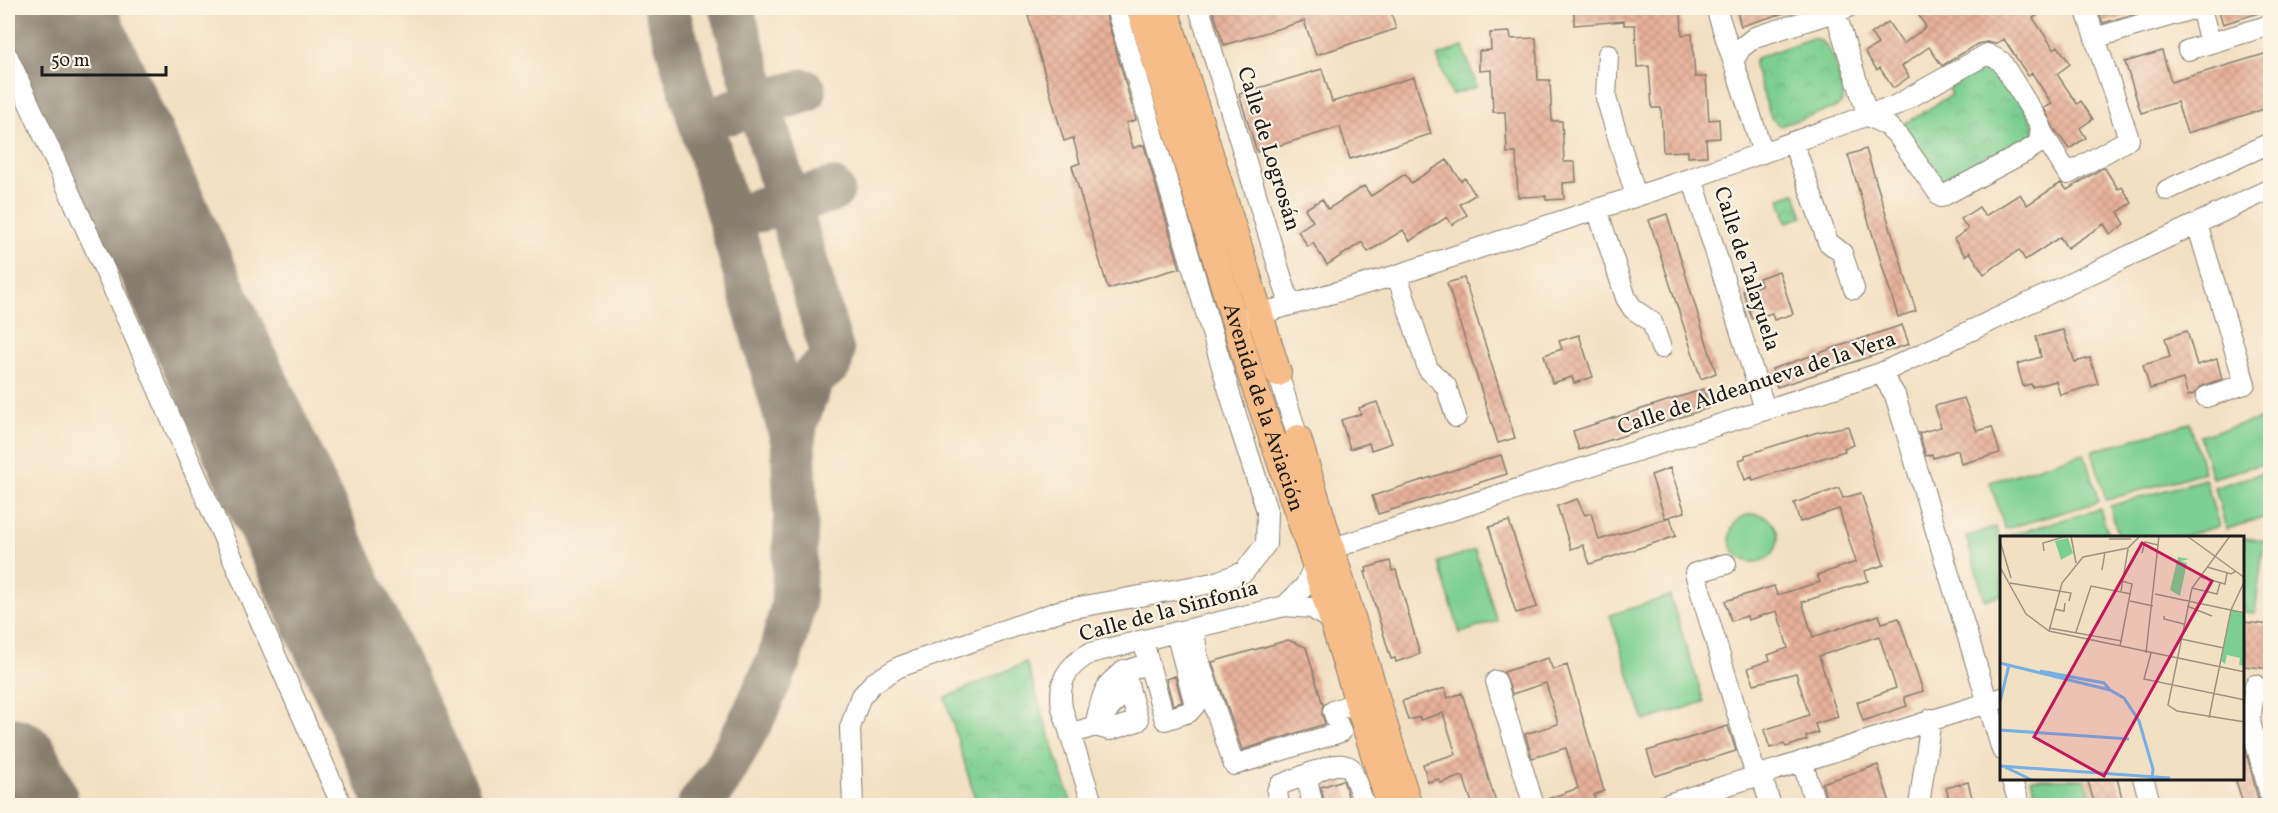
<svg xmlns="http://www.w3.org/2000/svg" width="2278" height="813" viewBox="0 0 2278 813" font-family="Vollkorn,serif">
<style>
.green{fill:#7bcf91;stroke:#4c7656;stroke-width:1.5}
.park{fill:url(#park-crowns);stroke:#4c7656;stroke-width:1.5}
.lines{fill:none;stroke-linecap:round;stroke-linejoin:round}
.taxiway{stroke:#877e6f;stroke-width:45}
.runway{stroke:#877e6f;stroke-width:112}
.building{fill:url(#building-cross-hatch)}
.minor-casing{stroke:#877e6f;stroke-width:22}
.major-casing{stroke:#877e6f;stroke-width:28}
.minor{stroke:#fff;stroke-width:20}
.major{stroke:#f7bd88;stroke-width:26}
.labels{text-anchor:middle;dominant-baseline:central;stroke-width:4.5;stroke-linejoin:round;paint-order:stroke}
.street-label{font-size:22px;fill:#1c1c1c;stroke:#fcf5e5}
.inset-river{fill:none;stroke:#76afe6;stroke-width:3}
.inset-road{fill:none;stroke:#9c9280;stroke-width:1.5}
.view{fill:#c2185b;fill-opacity:0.15;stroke:#c2185b;stroke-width:3}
.inset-edge{fill:none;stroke:#1c1c1c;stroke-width:3}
</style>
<defs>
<pattern id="park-crowns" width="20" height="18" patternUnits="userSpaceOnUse" patternTransform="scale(1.5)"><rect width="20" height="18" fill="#7bcf91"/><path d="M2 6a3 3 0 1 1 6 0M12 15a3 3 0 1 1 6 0" fill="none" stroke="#6ab17c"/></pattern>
<pattern id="building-cross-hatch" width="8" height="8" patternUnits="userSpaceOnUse" patternTransform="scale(1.5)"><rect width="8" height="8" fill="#e7b19a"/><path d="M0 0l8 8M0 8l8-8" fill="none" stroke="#c69884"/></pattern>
</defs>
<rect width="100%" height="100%" fill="#fcf5e5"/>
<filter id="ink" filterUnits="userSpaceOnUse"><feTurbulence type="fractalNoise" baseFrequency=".0167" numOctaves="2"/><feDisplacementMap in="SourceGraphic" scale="12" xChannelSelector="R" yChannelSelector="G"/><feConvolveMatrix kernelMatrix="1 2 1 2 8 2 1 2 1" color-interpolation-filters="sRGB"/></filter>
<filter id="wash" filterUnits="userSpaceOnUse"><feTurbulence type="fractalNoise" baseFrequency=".008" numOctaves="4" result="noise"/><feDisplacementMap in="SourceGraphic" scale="24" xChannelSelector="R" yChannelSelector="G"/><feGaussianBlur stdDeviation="1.35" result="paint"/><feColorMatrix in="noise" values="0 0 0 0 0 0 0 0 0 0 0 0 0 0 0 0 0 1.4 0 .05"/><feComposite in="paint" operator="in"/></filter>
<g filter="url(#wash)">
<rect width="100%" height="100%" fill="#f2e0c2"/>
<path class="green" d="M2270,416V462L2212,478L2200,436Z
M2190,423L2204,472L2106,500L2092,451Z
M2084,453L2099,502L2005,529L1990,482Z
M2270,471V516L2226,529L2215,487Z
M2205,479L2219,526L2181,537H2119L2110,506Z
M2100,509L2109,537L2006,536Z
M1730 538a24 24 0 1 1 48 0a24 24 0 1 1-48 0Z
M1996,527L2002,546V595L1985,600L1966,537Z
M2244,538L2264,541L2255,613L2244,612Z
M1475,550L1497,621L1460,633L1438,562Z
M1670,596L1704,702L1644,721L1610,615Z
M2031,779H2085L2094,805H2039Z"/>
<path class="park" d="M1812,38C1835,41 1838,75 1843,94V101L1837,107L1780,126L1771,118L1754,65L1756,58Z
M1463,47L1477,87L1451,95L1437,56Z
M1985,59L1996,63L2034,124V139L1996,162L1991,153L1939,184L1904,124L1951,95L1946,85Z
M1795,193L1803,217L1787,222L1780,198Z
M1026,662L1072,805H977L945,698Z"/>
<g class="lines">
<path class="taxiway" d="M666,8L730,219L793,441
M731,112L804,91
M759,210L832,190
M699,806L720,777L754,715L779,660L793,605L796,521L793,441L796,421L812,378L830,363L832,352L731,8"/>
<path class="runway" d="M56,8L426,806
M8,773L23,806"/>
</g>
<g id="blocks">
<path class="building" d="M1054,8H1104L1136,120L1126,123L1133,148L1144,145L1180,268L1108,289L1072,166L1080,163L1073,138L1064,141L1028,15Z
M1212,8H1248L1250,12L1263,8H1390L1396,29L1316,55L1304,21L1224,45Z
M1574,8H1681L1682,35L1692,34L1695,77H1706L1709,120L1719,119L1720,138L1706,139L1707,156L1688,157V151L1663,152L1661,108H1652L1649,66L1637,67L1635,25H1624V21L1574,25Z
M1736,8H1790L1791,11L1741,26Z
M1927,8H2050L2033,18L2054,49L2058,46L2070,64L2057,74L2077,104L2081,101L2093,119L2080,128L2086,138L2069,149L2053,127L2044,108L2052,104L2032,73L2028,76L2004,39L1995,44L1987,42L1977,44L1942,66L1929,47L1902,66L1909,77L1893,88L1880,68L1877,70L1865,52L1878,44L1871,34L1888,22L1903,44L1926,27L1918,14Z
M2097,8H2154L2103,23Z
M2218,8H2265V11L2223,24Z
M1510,32L1511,39L1536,38L1538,80H1550L1552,121H1562L1564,162H1575L1576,182L1563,183L1564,199L1546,200V196L1518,197L1516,153H1507L1505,112H1493L1491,70L1479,71V51L1491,50L1490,33Z
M2162,51L2171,82L2271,52V107L2187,133L2177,102L2141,113L2125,62Z
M1322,69L1332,102L1414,77L1431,134L1350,159L1340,127L1257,152L1239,94Z
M1866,149L1916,311L1898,317L1848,155Z
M1447,160L1461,181L1465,178L1475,195L1460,204L1467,215L1452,225L1447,217L1410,241L1403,230L1368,252L1362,242L1327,265L1313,243L1308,247L1298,231L1313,221L1305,209L1322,199L1328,209L1364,186L1371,196L1405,174L1411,183Z
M2104,167L2118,189L2122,187L2132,203L2118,212L2125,224L2110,234L2104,224L2067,248L2060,237L2025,260L2019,250L1984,274L1970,252L1965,256L1954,239L1968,229L1961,219L1979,207L1985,216L2020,194L2027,205L2061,183L2067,190Z
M1667,214L1716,373L1701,379L1649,220Z
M1779,271L1793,314L1774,320L1772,313L1752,319L1743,291L1761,285L1759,278Z
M1464,278L1515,438L1498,443L1447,283Z
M1902,325L1909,344L1777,387L1772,369Z
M2063,330L2075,362L2090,358L2098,384L2060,395L2056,381L2032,387L2031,384L2023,386L2017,364L2041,357L2036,337Z
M2187,331L2197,365L2217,359L2222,379L2202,386L2194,394L2188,396L2183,379L2150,389L2143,365L2170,357L2165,338Z
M1579,335L1593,377L1574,383L1572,377L1552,383L1544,355L1562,349L1559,341Z
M1704,389L1709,408L1579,450L1573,431Z
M1964,398L1977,431L1992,427L2000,453L1961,464L1958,450L1933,458L1932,454L1926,456L1919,433L1941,427L1935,406Z
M1377,402L1392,443L1371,450L1369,443L1350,449L1341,420L1361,414L1359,408Z
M1848,426L1854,445L1844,448L1845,451L1753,480L1752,477L1745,480L1739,460L1745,458V455L1818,432Z
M1501,455L1507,474L1378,514L1372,496Z
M1670,468L1685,512L1665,518L1651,475Z
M1839,488L1843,498L1861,493L1884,565L1865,571L1868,581L1802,602L1813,637L1879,615L1882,623L1899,618L1923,691L1904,697L1907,706L1863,721L1857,702L1896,688L1879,636L1819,656L1838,717L1815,724L1818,733L1806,736L1807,740L1786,747L1784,744L1770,748L1764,730L1809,715L1796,673L1754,684L1748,668L1770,660L1768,655L1788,648L1777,611L1748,620L1747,616L1731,621L1725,601L1774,586L1777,595L1820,582L1817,575L1856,562L1839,509L1800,522L1794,503Z
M1577,499L1585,515L1591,513L1599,540L1670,517L1676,536L1590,564L1583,545L1571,549L1557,506Z
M1509,521L1537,607L1516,613L1489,527Z
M1390,561L1392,571L1396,570L1420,654L1396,662L1395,658L1391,659L1365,572H1367L1366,568Z
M2244,622L2271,625V669L2244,666Z
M1288,640L1306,647L1323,705L1322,715L1325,724L1242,750L1212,662Z
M1548,658L1553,670L1567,665L1604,791L1594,795L1596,806H1546L1545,800L1578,788L1566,748L1532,758L1525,734L1558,724L1546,683L1512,694L1504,672Z
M1175,676L1182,702L1173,705L1166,679Z
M1445,688L1448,698L1462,693L1497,806H1473L1463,776L1440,783L1439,779L1428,782L1423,764L1456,754L1443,713L1420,720V717L1408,720L1402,701Z
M1728,726L1736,751L1655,776L1647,751Z
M2244,744L2258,798L2265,806H2244L2235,778H2244Z
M1878,765L1891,806H1828L1822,783Z
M2087,778H2117L2124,806H2095Z
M1343,780L1351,806H1325L1321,787Z
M1968,782L1974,806H1951L1946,788Z"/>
</g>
</g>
<g filter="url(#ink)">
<use href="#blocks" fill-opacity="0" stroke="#877e6f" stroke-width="1.5"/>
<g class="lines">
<g class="minor-casing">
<path id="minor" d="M1199,8L1290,305
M1716,8L1763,153
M2201,8L2210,43
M2095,38L2196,8
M2188,50L2270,25
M1608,54L1606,98L1636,196
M1987,54L2001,61L2041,126L2039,143L2027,151L1941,197L1898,136L1888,126L1864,114L1893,107Z
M8,57L127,319L342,806
M1733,61L1741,48L1755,37L1847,8
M2042,132L2068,174L2129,139L2085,8
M1793,142L1828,242L1842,253L1854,289
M1692,178L1765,409
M2167,190L2270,143
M1597,209L1626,298L1633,309L1652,322L1661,348
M2197,224L2245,384L2206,397
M1397,275L1428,369L1446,386L1456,417
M1248,317L1397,275L1692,178L1860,118L1864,114L1865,107L1835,11
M1278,373L1298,438
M1881,373L1895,395L2002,750
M1726,564L1695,573L1756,776
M1285,606L1305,586L1315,564L1330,549L1881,373L2270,189
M1194,628L1197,654L1234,765L1341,732L1333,711L1358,702
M1149,664L1165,720L1189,712L1195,705L1176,632
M1496,681L1534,806
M2255,685L2250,722L2270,795
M1096,724L1129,686
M1095,726L1110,730L1138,721L1124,670
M1070,734L1095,726C1104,686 1106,674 1149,664L1146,652
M1802,761L1816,806
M1761,774L1771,806
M2011,778L2020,806
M2143,778L2151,806
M853,806L850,728L860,698L873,683L899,667L1062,610L1213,583L1244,572L1266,544L1267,511L1240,428L1116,8
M1093,806L1062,708C1058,681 1066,667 1090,653L1285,606L1312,608L1333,622
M1279,806L1277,791L1280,785L1315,771
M1313,806L1307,779C1318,769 1338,760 1351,768L1365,806
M1662,806L2002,698
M1919,806L1931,719"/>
</g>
<g class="major-casing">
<g id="major">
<path id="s1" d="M1140,8L1248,366L1315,564L1390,806"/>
<path d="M1165,8L1278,373"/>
<path d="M1298,438L1409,806"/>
</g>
</g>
<use href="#minor" class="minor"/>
<use href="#major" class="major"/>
</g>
</g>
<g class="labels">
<g class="street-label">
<text transform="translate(1268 149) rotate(73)">Calle de Logrosán</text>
<text transform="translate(1746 269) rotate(72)">Calle de Talayuela</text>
<text transform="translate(1757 384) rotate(-18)">Calle de Aldeanueva de la Vera</text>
<text stroke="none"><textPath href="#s1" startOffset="418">Avenida de la Aviación</textPath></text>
<text transform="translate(1169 612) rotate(-15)">Calle de la Sinfonía</text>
</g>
</g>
<g transform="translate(2000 536)">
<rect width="244" height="244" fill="#f2e0c2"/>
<path d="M178,21L189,23L181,25L187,27L180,60L170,54Z" fill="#7bcf91"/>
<path d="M68,2L73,17L61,24L55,5ZM231,74L244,78V130L239,129L240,122L227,119L225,128L221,125Z" fill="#7bcf91"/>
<path class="inset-river" d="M0,127L110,154L124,162L139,185L153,233L152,244M40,135L104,147L110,154M0,166L9,129M0,194L129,203M0,230L170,242M5,231L32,244"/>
<path class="inset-road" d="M71,0L76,27M187,0L245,42M230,0L192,52L168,169L177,175L245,186M109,3H131M0,5L11,42M44,15L43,7L67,0M142,17L145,6L158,9M83,21L128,12L140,0M0,31L26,78L49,95L245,136M207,31L231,38L236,35M102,34L105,16M200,41L225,48L227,37M10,47L71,57L69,65M192,52L217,58L220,47M121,55L128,13M155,58L245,77M130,65L153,70M187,70L212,80M54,73L64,75L65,67M164,80V83L184,88M49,92L122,105M49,95L62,47L83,21M76,96L91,50L131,58M181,103L224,112M120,110L132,48L122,45M146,117L159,0M151,117L144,143L245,164M209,182L231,74L245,44"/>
<path class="view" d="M142,7L212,45L104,240L34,201Z"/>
<rect width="244" height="244" class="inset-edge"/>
</g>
<rect width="2278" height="813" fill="none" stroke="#fcf5e5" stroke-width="30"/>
<path d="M42 66v9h124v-9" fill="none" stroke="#1c1c1c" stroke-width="3"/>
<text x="51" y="66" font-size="18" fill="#1c1c1c" stroke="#fcf5e5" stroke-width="4.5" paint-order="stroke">50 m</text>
</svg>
